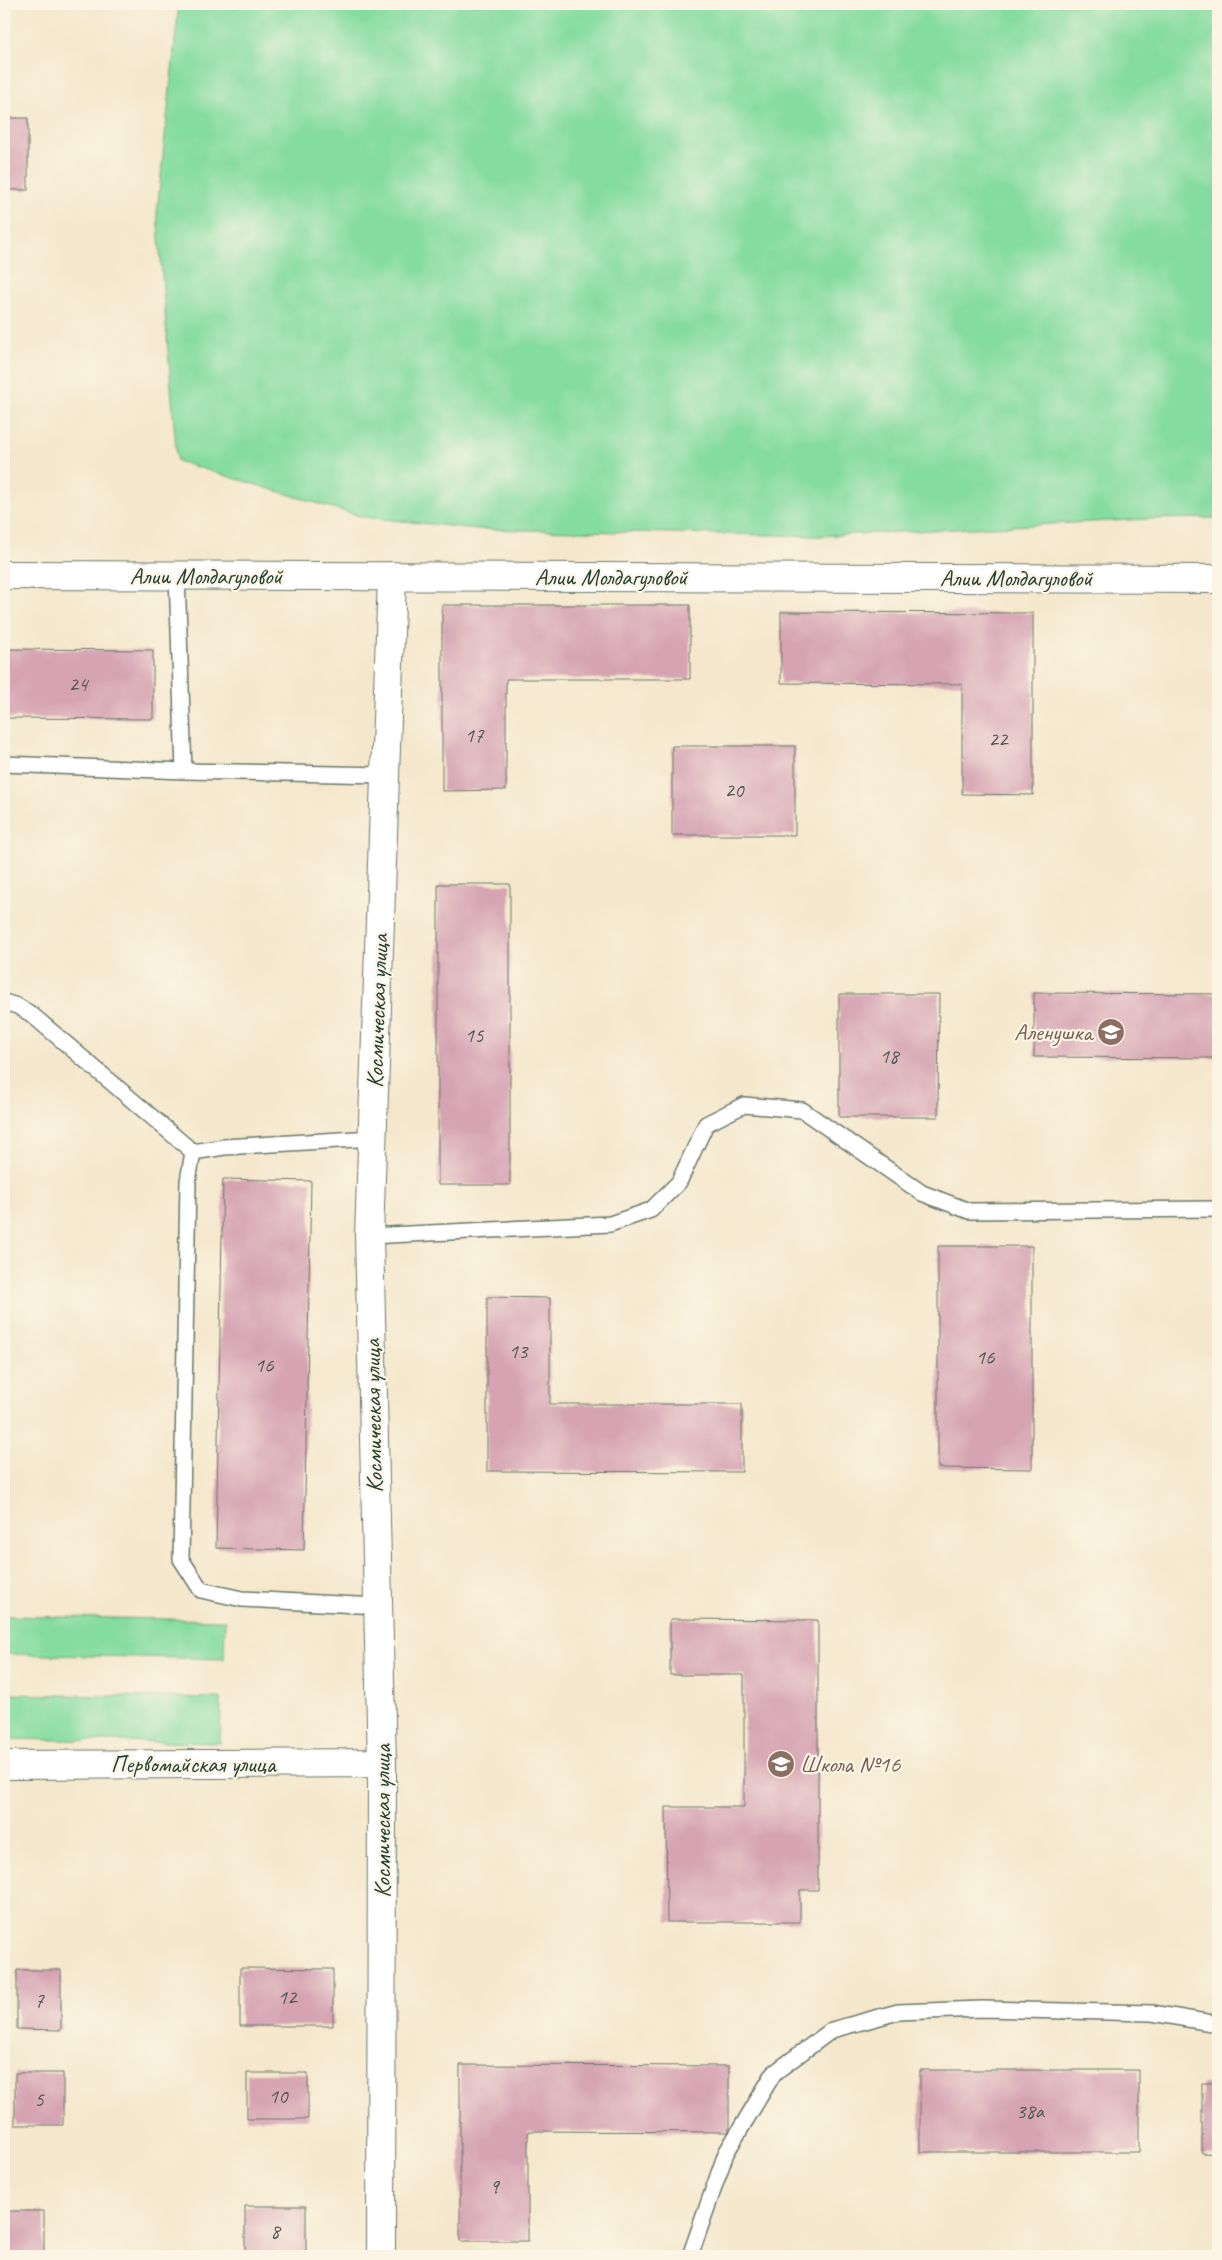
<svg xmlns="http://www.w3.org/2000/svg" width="1222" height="2260" viewBox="0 0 1222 2260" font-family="Caveat,sans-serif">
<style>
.green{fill:#85dca0;stroke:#528c6a}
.building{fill:#d5a3b2}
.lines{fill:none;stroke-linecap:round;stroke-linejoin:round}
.service-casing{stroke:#6a7869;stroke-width:18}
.minor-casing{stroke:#6a7869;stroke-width:30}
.service{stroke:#fff;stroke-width:15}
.minor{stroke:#fff;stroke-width:28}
.labels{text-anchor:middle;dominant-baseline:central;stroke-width:4.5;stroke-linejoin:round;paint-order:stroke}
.number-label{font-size:21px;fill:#4c5654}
.street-label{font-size:24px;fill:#1f3d34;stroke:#fcf5e5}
.education-label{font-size:24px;fill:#785e54;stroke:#fcf5e5;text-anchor:end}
</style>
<rect width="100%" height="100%" fill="#fcf5e5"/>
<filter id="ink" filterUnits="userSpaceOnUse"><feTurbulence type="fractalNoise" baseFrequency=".02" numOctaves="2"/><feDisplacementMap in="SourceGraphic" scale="10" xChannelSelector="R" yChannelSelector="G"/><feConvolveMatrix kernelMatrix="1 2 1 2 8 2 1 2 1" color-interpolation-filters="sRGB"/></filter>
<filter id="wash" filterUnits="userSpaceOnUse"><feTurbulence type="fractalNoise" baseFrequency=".0096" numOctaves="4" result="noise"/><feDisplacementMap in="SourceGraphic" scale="20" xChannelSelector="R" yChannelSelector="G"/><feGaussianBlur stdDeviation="1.12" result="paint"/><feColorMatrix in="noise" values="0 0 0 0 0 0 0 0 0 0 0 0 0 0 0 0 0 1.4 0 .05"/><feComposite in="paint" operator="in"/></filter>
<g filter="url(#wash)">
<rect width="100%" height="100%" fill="#f4e7cc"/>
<path class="green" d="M179,4L1218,5V518L1150,519L818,536L478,529L363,517L177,461L157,213Z
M4,1616L225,1620L224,1659L4,1654Z
M4,1694L221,1698L220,1743L4,1739Z"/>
<g id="blocks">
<path class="building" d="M4,118H28V190H4Z
M442,605H690V679H506V790L442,791Z
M781,612L1033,613V795L962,794V684L781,683Z
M4,649L153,650V719L4,718Z
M672,746H795V835H672Z
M438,884H510V1185H438Z
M1034,993L1218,994V1058L1034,1057Z
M839,994H939L938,1117H839Z
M223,1179L311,1181L304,1550L216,1548Z
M938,1246H1032V1469L938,1468Z
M487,1297L550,1298V1404H742V1472L487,1471Z
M670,1619L818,1620V1890H800V1922H667L666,1807H744V1675H670Z
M240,1968L333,1969V2026H240Z
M17,1970H61V2030L17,2029Z
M460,2065L729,2066V2132L528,2131V2241H460Z
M920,2070H1139V2152H920Z
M15,2073H63V2125H15Z
M247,2073H308V2119H247Z
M1202,2083H1218V2154L1202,2153Z
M245,2206H306V2256H245Z
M4,2211H44V2256H4Z"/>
</g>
</g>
<g filter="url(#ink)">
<use href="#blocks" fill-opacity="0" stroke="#6a7869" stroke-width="1"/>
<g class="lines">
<g class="service-casing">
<path id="service" d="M177,576L184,771
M4,764L184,771L385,775
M4,1002L17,1006L31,1014L193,1152
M373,1138L224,1147L193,1152L188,1181L181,1559L201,1590L242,1599L377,1606
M369,1236L610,1224L651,1210L679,1182L706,1124L744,1105L802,1110L922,1193L969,1211L1218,1209
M690,2256L726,2153L774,2073L832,2030L898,2012L982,2009L1152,2013L1218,2024"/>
</g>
<g class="minor-casing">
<path id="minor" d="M4,575L1218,579
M4,1765L382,1763
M381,2256L382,1763L369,1236L392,576"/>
</g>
<use href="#service" class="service"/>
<use href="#minor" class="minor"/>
</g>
</g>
<defs>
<g id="school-disc" transform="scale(1.4375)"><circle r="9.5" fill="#8d6e63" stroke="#fcf5e5"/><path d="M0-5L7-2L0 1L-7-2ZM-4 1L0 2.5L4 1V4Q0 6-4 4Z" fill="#fff"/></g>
</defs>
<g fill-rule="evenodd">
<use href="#school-disc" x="1111" y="1032"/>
<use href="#school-disc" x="781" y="1764"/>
</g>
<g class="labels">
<g class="number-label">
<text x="78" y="684">24</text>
<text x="474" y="735">17</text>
<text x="998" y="739">22</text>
<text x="734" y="790">20</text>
<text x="474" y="1035">15</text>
<text x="889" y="1056">18</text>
<text x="518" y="1351">13</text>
<text x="985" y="1357">16</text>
<text x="264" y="1365">16</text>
<text x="287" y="1997">12</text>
<text x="39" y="2000">7</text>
<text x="278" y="2096">10</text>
<text x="39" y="2099">5</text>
<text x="1030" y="2111">38а</text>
<text x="494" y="2186">9</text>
<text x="275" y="2231">8</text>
</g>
<g class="street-label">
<text x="206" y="576">Алии Молдагуловой</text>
<text x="611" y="577">Алии Молдагуловой</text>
<text x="1016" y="578">Алии Молдагуловой</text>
<text transform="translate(377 1011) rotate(-88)">Космическая улица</text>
<text transform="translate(373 1416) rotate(-91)">Космическая улица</text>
<text x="193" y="1764">Первомайская улица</text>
<text transform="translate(382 1821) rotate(-90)">Космическая улица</text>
</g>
<g class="education-label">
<text x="1092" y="1032">Аленушка</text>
<text x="800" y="1764" text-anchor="start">Школа №16</text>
</g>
</g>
<rect width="1222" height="2260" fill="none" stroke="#fcf5e5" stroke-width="20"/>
</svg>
